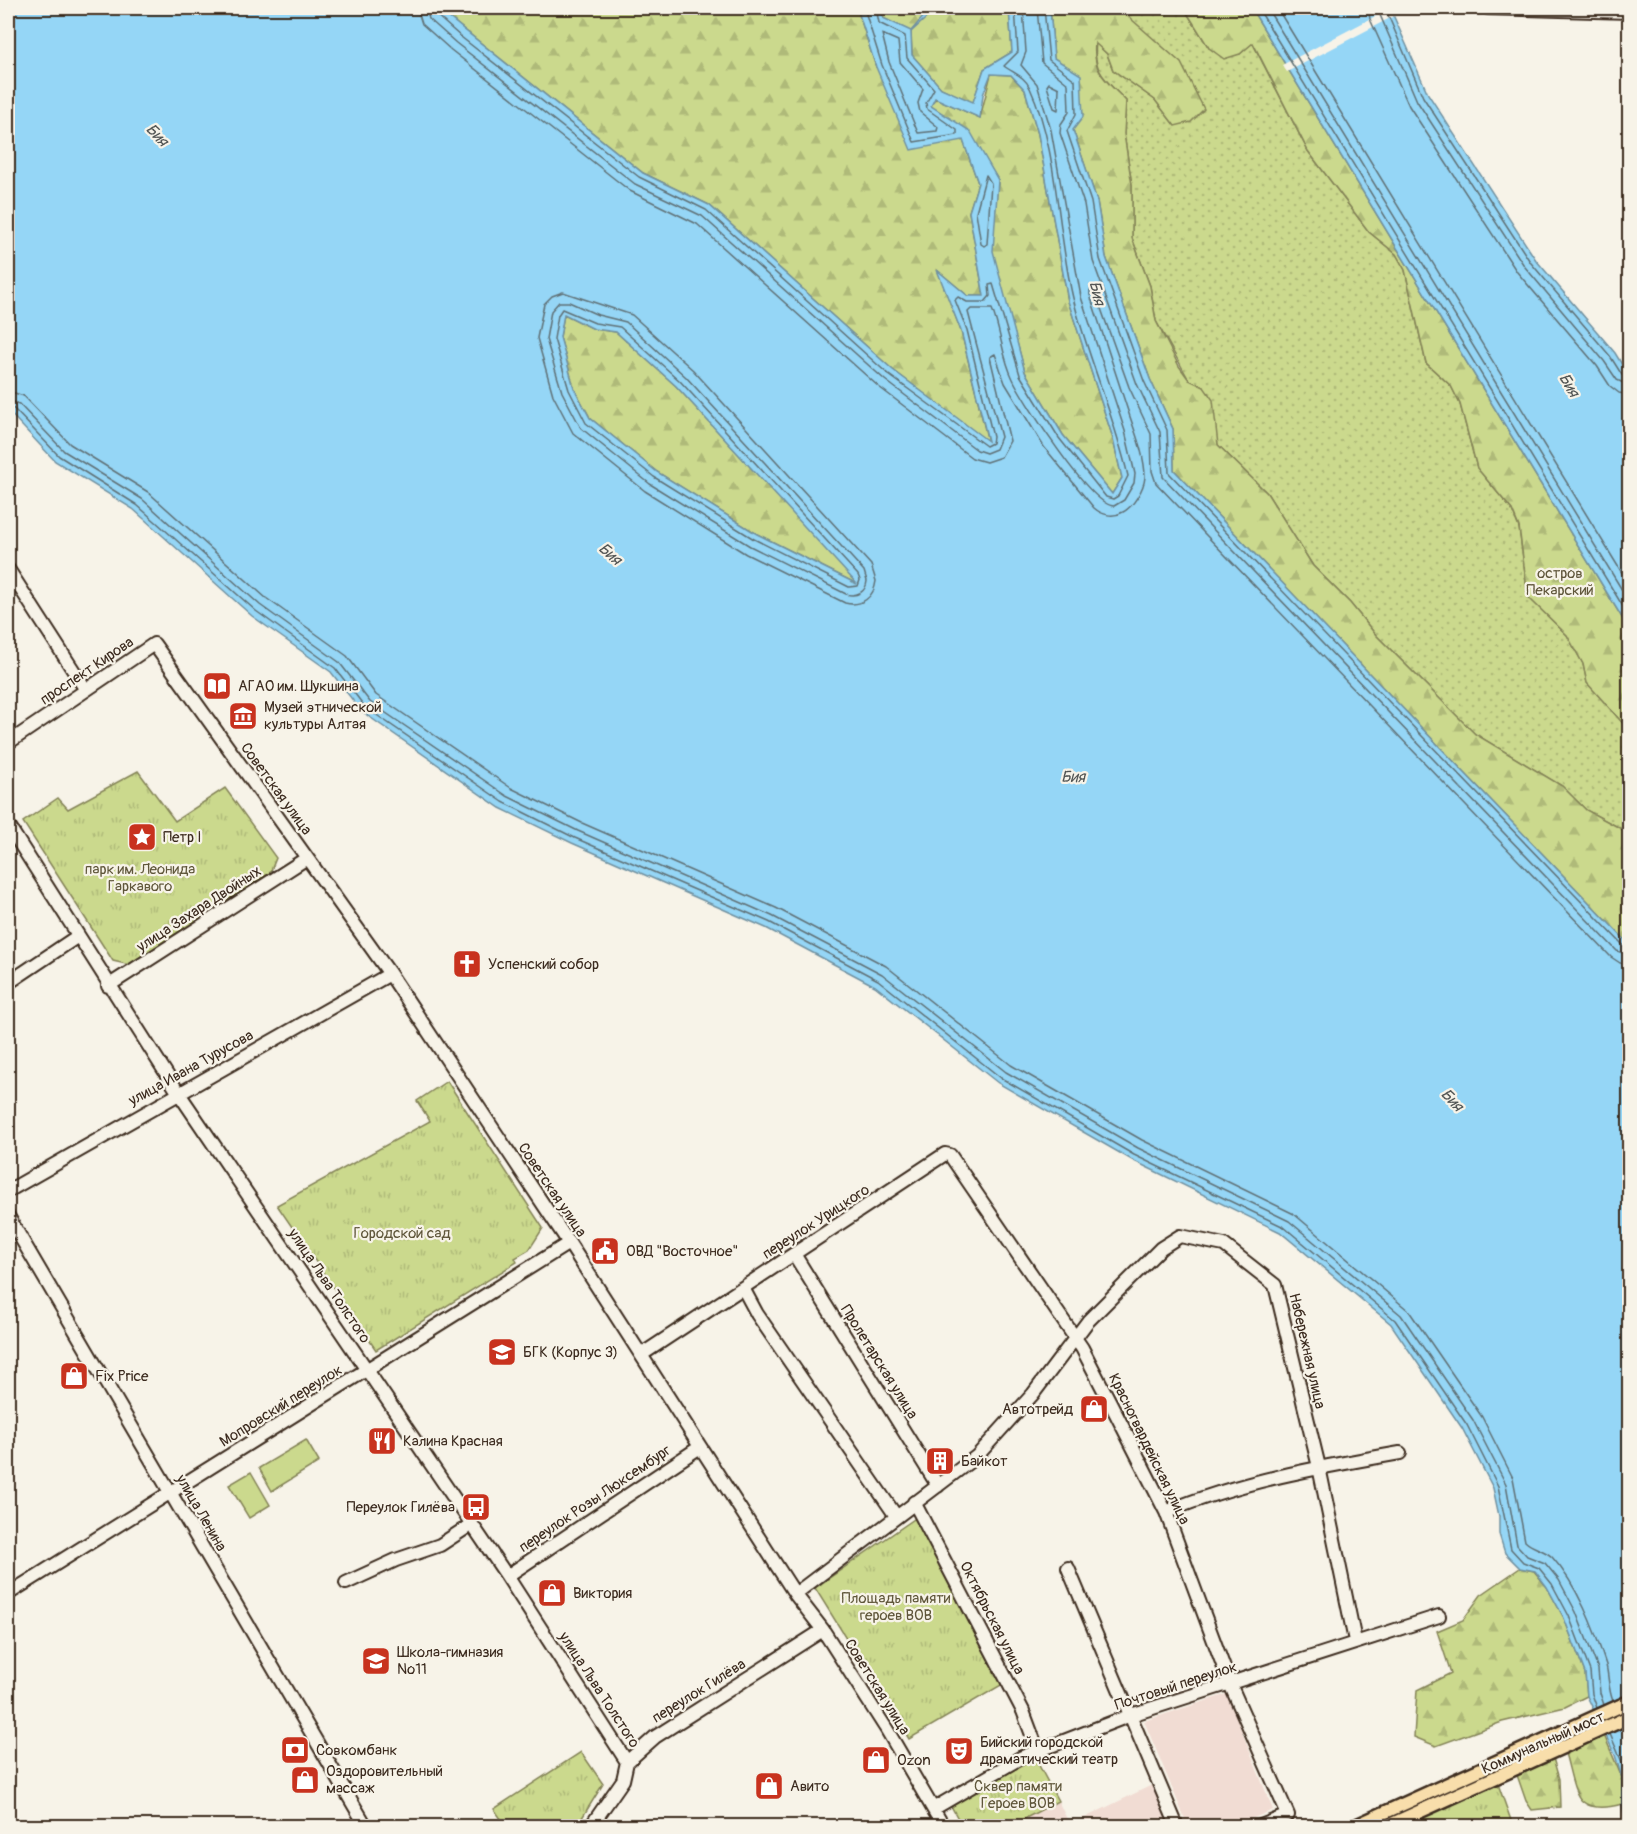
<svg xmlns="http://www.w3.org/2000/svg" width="1637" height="1834" viewBox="0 0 1637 1834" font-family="Pangolin,sans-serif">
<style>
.built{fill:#f1dcd3}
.grass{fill:url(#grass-dots);stroke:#838256;stroke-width:1.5}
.forest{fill:url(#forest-firs);stroke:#838256;stroke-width:1.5}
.park{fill:url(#park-tufts);stroke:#838256;stroke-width:1.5}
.pitch{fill:#cbd98d;stroke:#838256;stroke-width:1.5}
.water{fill:#95d6f6;stroke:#7191a0;stroke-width:1.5;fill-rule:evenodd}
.pier{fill:#f7f3e8}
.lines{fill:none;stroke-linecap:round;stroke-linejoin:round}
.shore{stroke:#5f6f74;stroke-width:1.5}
.minor-casing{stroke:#3b2a1e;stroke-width:16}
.major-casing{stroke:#3b2a1e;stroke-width:20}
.minor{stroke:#f7f3e8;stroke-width:12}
.major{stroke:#f8deab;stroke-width:15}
.tram{stroke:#3b2a1e;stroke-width:1.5}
.labels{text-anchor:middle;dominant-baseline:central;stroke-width:4.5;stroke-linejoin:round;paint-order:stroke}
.park-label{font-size:15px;fill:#5f563a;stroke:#f7f3e8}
.street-label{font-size:15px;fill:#3b2a1e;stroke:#f7f3e8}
.poi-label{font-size:15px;fill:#3b2a1e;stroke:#f7f3e8;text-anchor:start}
.water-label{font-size:16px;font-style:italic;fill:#525554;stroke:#f7f3e8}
</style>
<defs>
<pattern id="grass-dots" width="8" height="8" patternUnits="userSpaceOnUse" patternTransform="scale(1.5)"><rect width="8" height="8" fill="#cbd98d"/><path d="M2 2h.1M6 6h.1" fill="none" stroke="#afba79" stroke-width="1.8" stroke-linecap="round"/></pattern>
<pattern id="forest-firs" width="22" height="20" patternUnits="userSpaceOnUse" patternTransform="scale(1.5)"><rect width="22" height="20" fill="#cbd98d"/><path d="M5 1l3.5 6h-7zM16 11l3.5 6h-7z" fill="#afba79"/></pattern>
<pattern id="park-tufts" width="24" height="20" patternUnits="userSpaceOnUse" patternTransform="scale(1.5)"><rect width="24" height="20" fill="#cbd98d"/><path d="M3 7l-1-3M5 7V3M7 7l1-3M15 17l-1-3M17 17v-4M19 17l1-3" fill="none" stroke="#afba79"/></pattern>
</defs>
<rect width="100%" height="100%" fill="#f7f3e8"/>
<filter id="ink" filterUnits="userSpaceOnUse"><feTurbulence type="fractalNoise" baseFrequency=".0167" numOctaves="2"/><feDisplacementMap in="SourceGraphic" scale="12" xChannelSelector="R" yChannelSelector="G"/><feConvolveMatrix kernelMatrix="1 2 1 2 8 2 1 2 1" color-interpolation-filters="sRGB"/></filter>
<g filter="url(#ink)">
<path class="built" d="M1227,1694L1273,1810L1234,1826H1188L1144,1721Z
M1152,1785L1168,1826H1011L1058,1801L1070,1825Z"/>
<path class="grass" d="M1123,8H1184L1209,48L1240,54L1252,42L1308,151L1369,232L1396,254L1405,270L1426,363L1451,386L1460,404L1477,468L1512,510L1519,528L1528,597L1567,635L1583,664L1587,683L1629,730V833L1586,810L1562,786L1475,734L1376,635L1350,603L1313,566L1267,493L1218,445L1204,387L1189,380L1156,321L1150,286L1132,238V185L1124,134L1126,101C1107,81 1092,72 1096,43L1107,54L1113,70L1155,100L1175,126L1130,18Z"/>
<path class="forest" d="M437,8H857L876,67L963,140L978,183L969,212L984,296H968L938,271L961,331L988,442L893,370L709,205L643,173Z
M881,8H931L916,27L937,8H1009L1012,52L984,69L973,103L941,88L912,55L911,32L883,18Z
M1050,8H1123L1130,18L1181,63L1204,109L1191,122L1175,126L1155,100L1113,70L1107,54L1095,43C1092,73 1107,81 1126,101L1124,134L1132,185V238L1150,286L1156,321L1179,366L1189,380L1204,387L1213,400L1218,445L1267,493L1313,566L1350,603L1376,635L1475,734L1562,786L1586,810L1629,833V944L1174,470L1173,429L1150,379L1106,257L1097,201L1073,130L1054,58Z
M1184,8H1251L1629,629V730L1587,683L1583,664L1567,635L1528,597L1519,527L1512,510L1477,468L1460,404L1451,386L1426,363L1405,270L1396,254L1369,232L1308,151L1253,43L1240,54L1224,59L1209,48Z
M991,74L1011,75L1025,90L1038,134L1068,301L1112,435L1122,478L1112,494L1063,435L1025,372L992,251L998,180L985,159L931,106L935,98L980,118Z
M564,314L594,329L616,332L676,386L859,585L757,534L657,472L590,418L574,388L560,337Z
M1520,1568L1534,1571L1547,1587L1564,1618L1585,1673L1587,1696L1565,1707L1502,1722L1436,1746L1414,1737L1417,1690L1451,1673L1437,1631L1463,1620L1481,1595Z
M1604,1735L1622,1778V1804C1573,1817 1576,1791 1565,1753Z
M1553,1758L1559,1779L1560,1807L1532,1810L1526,1801L1517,1775Z"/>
<path class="park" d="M138,771L175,821L225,788L276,858L270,873L130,965L113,961L23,822L58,798L68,809Z
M447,1081L543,1228L529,1250L515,1258L517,1262L376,1350L277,1205L430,1121L417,1101Z
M917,1517L1003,1684L909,1739L815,1588Z
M581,1752L603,1784L577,1826H506L494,1809Z
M1035,1758L1058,1801L1011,1826H962L950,1804Z
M1498,1784L1513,1826H1403Z"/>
<path class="pitch" d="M306,1440L319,1462L272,1491L259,1468Z
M251,1472L270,1505L249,1518L229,1485Z"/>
<path class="water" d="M8,8H437L643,173L709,205L893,370L988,441L961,331L937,270L968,296H984L969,212L978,183L963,140L911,150L876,67L857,8H881L883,18L911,31L931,8H937L911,32L912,55L941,88L973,102L984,69L1012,52L1009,8H1050L1054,58L1081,75L1083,117L1073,130L1097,201L1106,257L1150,379L1173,429L1174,470L1629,944V1826H1626L1622,1804V1778L1615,1755L1587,1696L1585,1673L1564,1618L1547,1587L1535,1571L1520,1568L1505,1553L1499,1534V1516L1493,1488L1462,1428L1391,1324L1280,1232L1132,1160L998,1083L875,986L766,928L572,843L500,808L361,711L331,672L252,616L133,509L55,461L8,411ZM991,74L1011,75L1025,90L1038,134L1068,301L1112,435L1122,478L1112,494L1063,435L1025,372L993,251L998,180L970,131L931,106L935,98L980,118L983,95ZM564,314L594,329L616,332L676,386L857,584L757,534L657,472L590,418L574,388L560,337Z
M1251,8H1390L1428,94L1536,260L1615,353L1629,376V629Z"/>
<path class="pier" d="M1391,8L1396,15L1287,72L1282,65Z"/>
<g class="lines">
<path class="shore" d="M417,8L422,24L451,50L630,191L697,224L879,387L972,458L986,462L1001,457L1010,441L990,357L995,354L1005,383L1044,447L1094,508C1102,515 1113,518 1123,512C1133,507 1144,489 1145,477C1145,454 1133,427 1126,405C1114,369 1102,332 1090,295V290L1094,289L1129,387L1151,434L1152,471L1156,483L1611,957L1620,963L1630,964
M426,8L429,19L456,43L635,184L702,216L885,380L977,450L986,453L996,449L1001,437L968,312L971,309H992C1001,331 1002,357 1013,379C1024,402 1091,506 1114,506L1124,500L1134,483L1135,474L1125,431L1081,297L1051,130L1037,84L1021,65L1026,52L1023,8
M433,8L435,14L461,37L639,177L706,210L889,375L986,446L992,443L993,437L967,330L955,300L958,297L967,302H985L990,296L989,285L993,284L1020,375L1059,438L1106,497L1113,499L1118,496L1128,476C1114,415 1088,358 1073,298C1057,232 1058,148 1030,88C1025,76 1013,73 1004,66L1018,52L1015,8
M864,8L882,65L914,142L957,135V130L927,109L926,103L934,89L907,58L905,36L879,23L876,8
M1037,8L1042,63L1068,84L1069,112L1061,124L1060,133L1084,204L1093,261L1137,384L1160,432L1163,477L1617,951L1630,955
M1044,8L1049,60L1075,80L1076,114L1067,131L1091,202L1100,259L1144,381L1167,430L1169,473L1623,945L1630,948
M1258,8L1630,618
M1267,8L1630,603
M1277,8L1630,586
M1368,8L1370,19L1409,106L1517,272L1597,366L1610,386L1619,393L1630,395
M1377,8L1417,101L1525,267L1604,361L1617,380L1630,386
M1385,8L1423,97L1531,263L1610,356L1622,375L1630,378
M882,34L898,41L900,62L923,89L918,103L920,112L938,127L937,131L918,133L889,62Z
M1049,83L1059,88L1058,110L1054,108L1047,86Z
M986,175L991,183L987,244L984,246L981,244L976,212Z
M563,292L632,315L693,370L871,565L876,581C874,597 862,607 845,603L746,554L645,491L573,433L553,395L537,338L544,304L552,296Z
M559,302H569L598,315L626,322L686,377L864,571L867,581C866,592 857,597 846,594L750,546L650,484L581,428L562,392L546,339L551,311Z
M562,309L595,323L620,327L680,381L858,575L860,580L858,586L849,587L754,539L654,477L586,423L569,390L554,339L558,315Z
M8,391L24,396L70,444L148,492L266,598L347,656L376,695L511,788L582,823L776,908L886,966L1011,1065L1142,1140L1294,1214L1409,1311L1482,1417L1513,1478L1525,1541C1533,1549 1544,1549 1552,1557C1578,1586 1594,1628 1606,1665C1609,1677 1608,1689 1613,1701
M8,400L19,404L64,451L142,499L260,605L339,662L370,702L507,796L578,831L772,916L882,974L1006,1072L1138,1148L1289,1221L1401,1315L1473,1420L1506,1484L1517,1545L1527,1556L1545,1563L1559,1580L1576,1612L1598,1669L1600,1693L1604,1705
M8,407L14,409L59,456L137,505L256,611L335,668L365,707L503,802L575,838L769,922L878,980L1001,1078L1134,1155L1284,1227L1395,1320L1467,1425L1498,1486L1511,1549L1523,1562L1539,1568L1552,1584L1569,1616L1590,1671L1592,1694L1597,1708
M1610,1734L1628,1776L1630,1815"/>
<g class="minor-casing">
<path id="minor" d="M1488,8L1630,12
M8,569L86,690
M8,743L154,644L390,974L569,1243L795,1594L823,1630L887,1730L943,1826
M8,825L178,1092L507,1576L627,1762
M8,983L78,936
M108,986L307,858
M8,1191L390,974
M8,1216L366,1826
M794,1254L938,1486
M743,1288L757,1314L896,1516
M641,1355L945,1154L950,1155L1082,1348L1112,1406L1166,1512L1230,1684L1288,1815L1261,1826
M914,1502L1023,1711L1038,1751
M1166,1512C1240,1481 1320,1467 1400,1453
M1068,1568L1177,1826
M507,1576L700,1447
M346,1583L396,1560L440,1545L472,1524
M8,1594L569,1243
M795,1594L977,1456L1033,1394L1088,1321L1161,1248L1180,1236L1224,1245L1275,1285L1319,1467L1355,1641
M933,1809L1022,1757L1038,1751L1131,1715L1439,1616
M591,1826L623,1780L627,1762L655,1737L823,1630"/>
</g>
<g class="major-casing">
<path id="major" d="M1359,1826L1630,1703
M1384,1826L1630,1715"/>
</g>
<use href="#minor" class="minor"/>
<use href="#major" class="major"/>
<path class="tram" d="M1371,1826L1630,1709"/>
</g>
</g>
<defs>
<g id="library-square" transform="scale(1.5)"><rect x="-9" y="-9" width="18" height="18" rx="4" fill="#c8321e" stroke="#f7f3e8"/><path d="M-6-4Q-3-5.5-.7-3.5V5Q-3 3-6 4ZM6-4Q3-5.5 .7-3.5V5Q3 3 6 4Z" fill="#fff"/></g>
<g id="museum-square" transform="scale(1.5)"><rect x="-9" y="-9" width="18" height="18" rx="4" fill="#c8321e" stroke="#f7f3e8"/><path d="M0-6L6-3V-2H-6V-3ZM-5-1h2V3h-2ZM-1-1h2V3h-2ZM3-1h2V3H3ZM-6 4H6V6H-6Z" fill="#fff"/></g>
<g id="sight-square" transform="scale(1.5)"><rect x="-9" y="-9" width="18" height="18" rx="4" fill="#c8321e" stroke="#f7f3e8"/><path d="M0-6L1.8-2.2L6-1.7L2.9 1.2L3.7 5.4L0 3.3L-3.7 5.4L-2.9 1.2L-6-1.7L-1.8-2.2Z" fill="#fff"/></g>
<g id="church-square" transform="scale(1.5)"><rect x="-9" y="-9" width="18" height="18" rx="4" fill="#c8321e" stroke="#f7f3e8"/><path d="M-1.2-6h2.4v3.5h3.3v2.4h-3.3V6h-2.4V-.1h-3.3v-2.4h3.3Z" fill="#fff"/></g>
<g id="civic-square" transform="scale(1.5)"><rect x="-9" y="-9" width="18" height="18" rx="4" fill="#c8321e" stroke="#f7f3e8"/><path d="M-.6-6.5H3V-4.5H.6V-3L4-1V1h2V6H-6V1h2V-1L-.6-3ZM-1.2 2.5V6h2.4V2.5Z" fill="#fff"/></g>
<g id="university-square" transform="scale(1.5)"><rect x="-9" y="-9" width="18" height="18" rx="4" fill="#c8321e" stroke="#f7f3e8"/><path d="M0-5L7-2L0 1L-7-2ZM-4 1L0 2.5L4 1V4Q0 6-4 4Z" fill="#fff"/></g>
<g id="shop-square" transform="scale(1.5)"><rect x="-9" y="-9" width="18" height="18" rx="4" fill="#c8321e" stroke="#f7f3e8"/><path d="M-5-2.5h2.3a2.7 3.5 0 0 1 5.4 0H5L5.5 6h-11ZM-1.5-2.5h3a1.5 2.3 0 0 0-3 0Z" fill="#fff"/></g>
<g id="restaurant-square" transform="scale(1.5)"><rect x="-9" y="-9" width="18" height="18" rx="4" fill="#c8321e" stroke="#f7f3e8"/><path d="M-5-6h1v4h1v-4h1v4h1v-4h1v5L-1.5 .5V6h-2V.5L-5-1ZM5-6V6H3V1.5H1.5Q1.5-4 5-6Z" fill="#fff"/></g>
<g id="building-square" transform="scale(1.5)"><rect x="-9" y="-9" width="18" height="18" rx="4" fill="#c8321e" stroke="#f7f3e8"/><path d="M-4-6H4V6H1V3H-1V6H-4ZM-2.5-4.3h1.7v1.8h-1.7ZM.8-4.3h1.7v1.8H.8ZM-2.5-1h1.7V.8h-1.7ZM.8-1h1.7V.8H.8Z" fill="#fff"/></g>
<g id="bus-square" transform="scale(1.5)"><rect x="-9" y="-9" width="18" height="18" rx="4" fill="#c8321e" stroke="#f7f3e8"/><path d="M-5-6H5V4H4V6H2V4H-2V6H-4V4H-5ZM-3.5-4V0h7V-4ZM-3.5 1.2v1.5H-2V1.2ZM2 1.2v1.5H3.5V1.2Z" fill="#fff"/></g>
<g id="school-square" transform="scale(1.5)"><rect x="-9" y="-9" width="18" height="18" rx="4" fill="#c8321e" stroke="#f7f3e8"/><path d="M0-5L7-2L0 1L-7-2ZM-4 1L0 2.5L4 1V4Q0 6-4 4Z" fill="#fff"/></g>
<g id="bank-square" transform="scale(1.5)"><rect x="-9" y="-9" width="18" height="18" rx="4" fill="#c8321e" stroke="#f7f3e8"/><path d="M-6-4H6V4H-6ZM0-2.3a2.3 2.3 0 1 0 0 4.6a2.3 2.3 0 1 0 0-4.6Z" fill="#fff"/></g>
<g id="theatre-square" transform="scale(1.5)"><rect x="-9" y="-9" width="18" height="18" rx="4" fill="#c8321e" stroke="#f7f3e8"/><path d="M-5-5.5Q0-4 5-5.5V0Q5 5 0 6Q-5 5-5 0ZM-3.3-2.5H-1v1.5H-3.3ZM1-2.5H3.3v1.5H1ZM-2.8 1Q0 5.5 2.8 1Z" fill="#fff"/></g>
</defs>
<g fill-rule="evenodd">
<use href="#library-square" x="217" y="686"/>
<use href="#museum-square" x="243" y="716"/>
<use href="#sight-square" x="142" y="837"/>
<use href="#church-square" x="467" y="964"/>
<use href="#civic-square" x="605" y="1251"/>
<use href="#university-square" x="502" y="1352"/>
<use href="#shop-square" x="74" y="1376"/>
<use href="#shop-square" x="1094" y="1409"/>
<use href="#restaurant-square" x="382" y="1441"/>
<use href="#building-square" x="940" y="1461"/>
<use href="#bus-square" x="476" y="1507"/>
<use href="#shop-square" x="552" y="1593"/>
<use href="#school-square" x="376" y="1661"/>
<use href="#bank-square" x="295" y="1750"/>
<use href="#theatre-square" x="959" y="1751"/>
<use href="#shop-square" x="876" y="1760"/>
<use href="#shop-square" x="305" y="1780"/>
<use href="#shop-square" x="769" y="1786"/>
</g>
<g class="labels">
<g class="park-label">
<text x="1560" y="573">остров<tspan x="1560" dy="17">Пекарский</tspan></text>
<text x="140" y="869">парк им. Леонида<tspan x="140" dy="17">Гаркавого</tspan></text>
<text x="402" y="1233">Городской сад</text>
<text x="896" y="1598">Площадь памяти<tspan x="896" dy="17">героев ВОВ</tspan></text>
<text x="1018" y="1786">Сквер памяти<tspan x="1018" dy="17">Героев ВОВ</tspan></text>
</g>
<g class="street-label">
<text transform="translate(87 671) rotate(-34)">проспект Кирова</text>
<text transform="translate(276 789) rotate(54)">Советская улица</text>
<text transform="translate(199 909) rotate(-33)">улица Захара Двойных</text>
<text transform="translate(191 1068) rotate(-29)">улица Ивана Турусова</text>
<text transform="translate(552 1190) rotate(56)">Советская улица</text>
<text transform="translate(816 1222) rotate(-33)">переулок Урицкого</text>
<text transform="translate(329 1286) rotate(56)">улица Льва Толстого</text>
<text transform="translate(1307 1351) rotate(77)">Набережная улица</text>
<text transform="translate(879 1362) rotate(58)">Пролетарская улица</text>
<text transform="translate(281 1406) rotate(-32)">Мопровский переулок</text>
<text transform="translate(1149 1449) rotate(64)">Красногвардейская улица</text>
<text transform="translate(595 1499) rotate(-34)">переулок Розы Люксембург</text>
<text transform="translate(201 1513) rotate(60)">улица Ленина</text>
<text transform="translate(992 1618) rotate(63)">Октябрьская улица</text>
<text transform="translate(1176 1686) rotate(-18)">Почтовый переулок</text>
<text transform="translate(877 1687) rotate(58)">Советская улица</text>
<text transform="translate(599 1690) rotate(57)">улица Льва Толстого</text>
<text transform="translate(699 1691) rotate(-32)">переулок Гилёва</text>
<text transform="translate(1543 1743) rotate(-24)">Коммунальный мост</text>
</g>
<g class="poi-label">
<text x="238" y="686">АГАО им. Шукшина</text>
<text x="264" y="707">Музей этнической<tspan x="264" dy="17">культуры Алтая</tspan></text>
<text x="163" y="837">Петр I</text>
<text x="488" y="964">Успенский собор</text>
<text x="626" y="1251">ОВД "Восточное"</text>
<text x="523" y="1352">БГК (Корпус 3)</text>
<text x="95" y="1376">Fix Price</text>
<text x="1073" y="1409" text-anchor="end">Автотрейд</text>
<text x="403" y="1441">Калина Красная</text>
<text x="961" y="1461">Байкот</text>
<text x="455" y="1507" text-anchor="end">Переулок Гилёва</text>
<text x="573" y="1593">Виктория</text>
<text x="397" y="1652">Школа-гимназия<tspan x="397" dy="17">№11</tspan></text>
<text x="980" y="1742">Бийский городской<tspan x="980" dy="17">драматический театр</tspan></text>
<text x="316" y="1750">Совкомбанк</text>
<text x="897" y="1760">Ozon</text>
<text x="326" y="1771">Оздоровительный<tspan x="326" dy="17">массаж</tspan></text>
<text x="790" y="1786">Авито</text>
</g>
<g class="water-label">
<text transform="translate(157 135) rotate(46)">Бия</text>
<text transform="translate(1097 293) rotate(76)">Бия</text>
<text transform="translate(1569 385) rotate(59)">Бия</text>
<text transform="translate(610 554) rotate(41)">Бия</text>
<text x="1073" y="777">Бия</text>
<text transform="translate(1452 1100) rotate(46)">Бия</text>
</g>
</g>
<rect width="1637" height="1834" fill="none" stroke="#f7f3e8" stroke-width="30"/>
<rect x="15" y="15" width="1607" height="1804" fill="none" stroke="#3b2a1e" stroke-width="2" filter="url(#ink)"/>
</svg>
